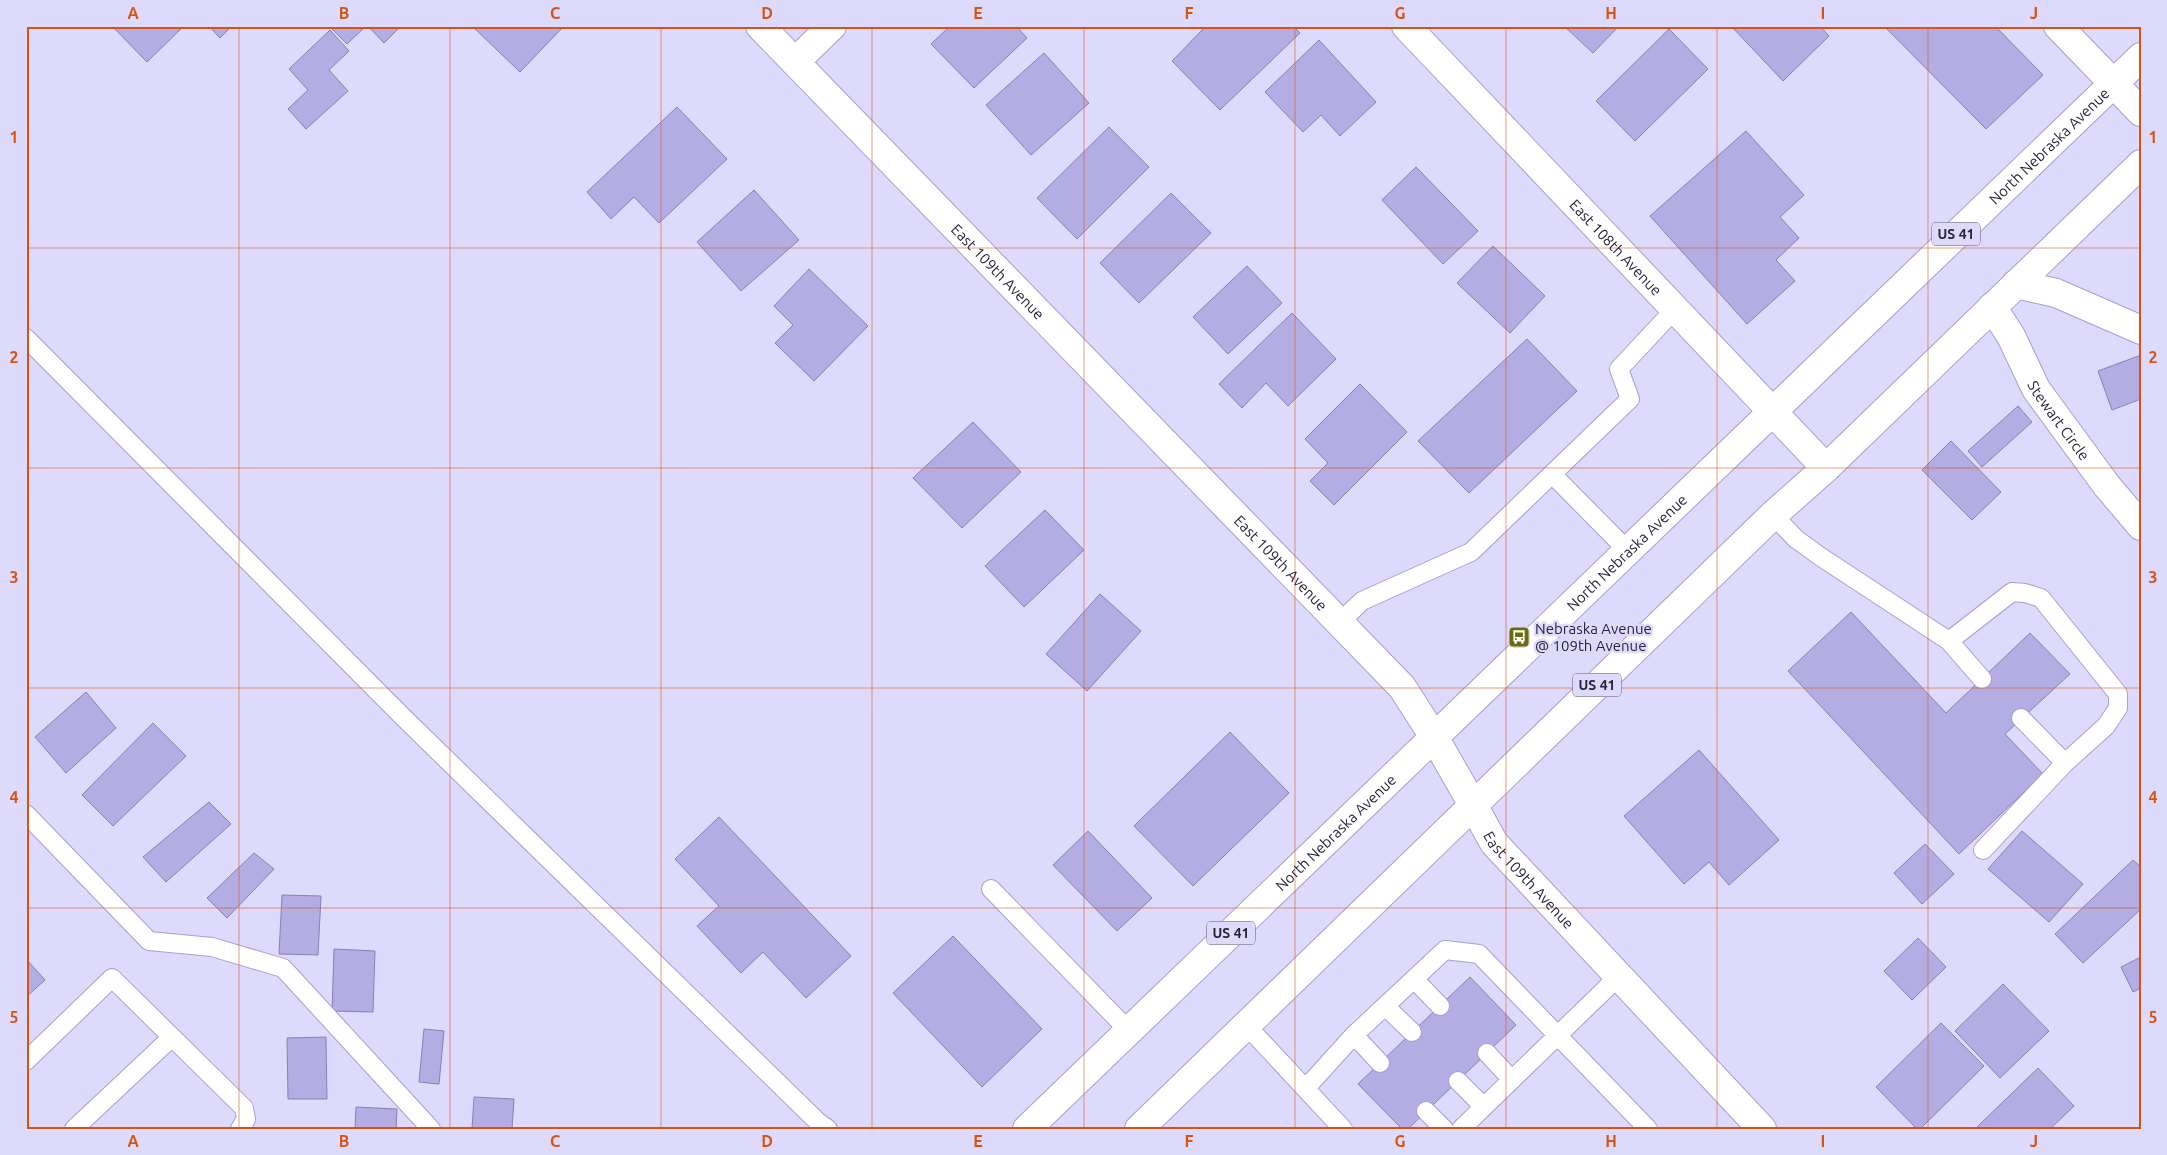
<svg xmlns="http://www.w3.org/2000/svg" width="2167" height="1155" viewBox="0 0 2167 1155" font-family="Ubuntu,sans-serif">
<style>
.building{fill:#b4ade4;stroke:#8880b4}
.lines{fill:none;stroke-linecap:round;stroke-linejoin:round}
.service-casing{stroke:#a69fd5;stroke-width:20}
.minor-casing{stroke:#a69fd5;stroke-width:30}
.tertiary-casing{stroke:#a69fd5;stroke-width:30}
.primary-casing{stroke:#a69fd5;stroke-width:30}
.service{stroke:#fff;stroke-width:18}
.minor{stroke:#fff;stroke-width:28}
.tertiary{stroke:#fff;stroke-width:28}
.primary{stroke:#fff;stroke-width:28}
.grid{fill:none;stroke:#d55411;stroke-width:1;stroke-opacity:0.55}
.labels{text-anchor:middle;dominant-baseline:central;stroke-width:5;stroke-linejoin:round;paint-order:stroke}
.shield{fill:#dedafc;stroke:#5f5b74;stroke-width:1}
.shield-label{font-size:14px;font-weight:bold;fill:#28253a}
.street-label{font-size:15px;fill:#28253a;stroke:#dedafc}
.poi-label{font-size:15px;fill:#28253a;stroke:#dedafc;text-anchor:start}
.neatline{fill:none;stroke:#d55411;stroke-width:2}
.grid-label{font-size:16px;text-anchor:middle;font-weight:bold;fill:#d55411}
</style>
<rect width="100%" height="100%" fill="#dedafc"/>
<path class="building" d="M112,26H184L147,62Z
M209,26H232L220,38Z
M329,26H366L347,44Z
M368,26H401L384,43Z
M472,26H564L520,72Z
M950,26H1016L1027,38L974,88L931,44Z
M1206,26H1293L1300,33L1220,110L1172,61Z
M1564,26H1619L1593,53Z
M1731,26H1820L1829,36L1783,81Z
M1884,26H1995L2043,75L1986,129Z
M1669,29L1708,69L1635,141L1596,101Z
M330,30L349,51L329,70L348,91L306,129L288,109L308,90L289,69Z
M1319,40L1376,102L1340,136L1321,115L1303,132L1265,92Z
M1044,53L1089,103L1031,155L986,105Z
M677,107L727,159L659,223L634,197L611,219L587,192Z
M1109,127L1149,167L1077,239L1037,198Z
M1746,131L1804,195L1780,217L1799,238L1776,260L1795,281L1747,324L1650,216Z
M1416,167L1478,231L1443,264L1382,200Z
M754,190L799,240L741,291L697,242Z
M1171,193L1211,233L1139,303L1100,263Z
M1493,246L1545,296L1510,333L1457,283Z
M1247,266L1282,303L1228,354L1193,317Z
M809,269L868,326L814,381L775,343L793,325L774,306Z
M1292,313L1336,359L1288,406L1266,383L1242,408L1219,384Z
M1527,339L1577,391L1469,493L1418,441Z
M2141,355V399L2112,410L2098,371Z
M1360,384L1407,432L1334,505L1310,481L1328,463L1305,439Z
M2018,406L2032,422L1982,467L1968,451Z
M973,422L1021,472L962,528L913,478Z
M1951,441L2001,492L1972,520L1922,470Z
M1045,510L1084,550L1024,607L985,566Z
M1100,594L1141,631L1087,691L1046,654Z
M1851,612L1946,713L2030,633L2070,674L2005,734L2043,774L1959,854L1788,671Z
M86,692L116,728L66,773L35,737Z
M153,723L186,756L113,826L82,795Z
M1230,732L1289,793L1193,886L1134,826Z
M1699,750L1779,840L1729,885L1709,862L1684,884L1624,816Z
M209,802L231,824L166,882L143,857Z
M719,817L851,956L806,998L763,952L741,973L697,926L719,906L675,859Z
M1088,831L1152,898L1117,931L1053,865Z
M2022,831L2083,884L2049,922L1988,869Z
M1925,844L1954,874L1922,904L1894,873Z
M254,853L274,869L227,918L207,898Z
M2133,860L2141,867V909L2083,963L2055,934Z
M282,895L321,896L318,955L279,954Z
M953,936L1042,1029L982,1087L893,993Z
M1918,938L1946,967L1912,1000L1884,971Z
M334,949L375,951L373,1012L332,1011Z
M2141,957V988L2133,992L2121,967Z
M26,959L45,980L26,997Z
M1470,977L1516,1025L1408,1129H1402L1358,1084Z
M2003,984L2049,1031L2000,1078L1955,1031Z
M1941,1023L1984,1066L1920,1129H1917L1876,1087Z
M424,1029L444,1031L439,1084L419,1082Z
M326,1037L327,1099H288L287,1038Z
M2038,1068L2074,1106L2050,1129H1975Z
M474,1097L514,1099L512,1129H472Z
M356,1107L397,1109L396,1129H355Z"/>
<g class="lines">
<g class="service-casing">
<path id="service" d="M26,338L404,718L818,1122L828,1129
M1552,474L1627,550
M1773,515L1796,539L1821,557L1949,641L1982,679
M1339,623L1362,601L1471,552L1630,399L1619,369L1676,308
M1949,641L2012,592L2025,593L2041,598L2118,694V708L2106,726L2065,763L1983,850
M2021,718L2065,763
M26,814L149,941L212,947L283,968L431,1129
M991,889L1129,1031
M1415,980L1440,1006
M1385,1006L1412,1032
M1246,1025L1343,1129
M1354,1035L1380,1063
M1487,1053L1512,1080
M26,1061L112,978L244,1108L246,1119L240,1129
M1458,1081L1484,1107
M1306,1088L1354,1035L1445,950L1479,954L1648,1129
M1426,1111L1444,1129
M74,1129L171,1038
M1461,1129L1619,976"/>
</g>
<g class="minor-casing">
<g id="minor">
<path id="s1" d="M1406,26L1826,468"/>
<path d="M2058,26L2141,112"/>
<path d="M795,62L832,26"/>
<path d="M2016,284L2056,293L2141,330"/>
<path id="s2" d="M1992,307L2011,336L2036,389L2107,486L2141,526"/>
<path id="s3" d="M1473,805L1494,843L1762,1129"/>
</g>
</g>
<g class="tertiary-casing">
<g id="tertiary">
<path id="s4" d="M760,26L1402,687L1434,737L1473,805"/>
</g>
</g>
<g class="primary-casing">
<g id="primary">
<path id="s5" d="M1027,1129L2141,57"/>
<path d="M1139,1129L1773,515L1826,468L2141,164"/>
</g>
</g>
<use href="#service" class="service"/>
<use href="#minor" class="minor"/>
<use href="#tertiary" class="tertiary"/>
<use href="#primary" class="primary"/>
</g>
<path class="grid" d="M239,26V1129M450,26V1129M661,26V1129M872,26V1129M1084,26V1129M1295,26V1129M1506,26V1129M1717,26V1129M1928,26V1129M26,248H2141M26,468H2141M26,688H2141M26,908H2141"/>
<defs>
<g id="bus-square" transform="scale(1.125)"><rect x="-9" y="-9" width="18" height="18" rx="4" fill="#6a6c0c" stroke="#dedafc"/><path d="M-5-6H5V4H4V6H2V4H-2V6H-4V4H-5ZM-3.5-4V0h7V-4ZM-3.5 1.2v1.5H-2V1.2ZM2 1.2v1.5H3.5V1.2Z" fill="#fff"/></g>
</defs>
<g fill-rule="evenodd">
<use href="#bus-square" x="1519" y="637"/>
</g>
<g class="labels">
<g class="shield">
<rect x="1932" y="222.5" width="48" height="23" rx="4"/>
<rect x="1573" y="673.5" width="48" height="23" rx="4"/>
<rect x="1207" y="921.5" width="48" height="23" rx="4"/>
</g>
<g class="shield-label">
<text x="1956" y="234">US 41</text>
<text x="1597" y="685">US 41</text>
<text x="1231" y="933">US 41</text>
</g>
<g class="street-label">
<text stroke="none"><textPath href="#s5" startOffset="1418">North Nebraska Avenue</textPath></text>
<text stroke="none"><textPath href="#s1" startOffset="305">East 108th Avenue</textPath></text>
<text stroke="none"><textPath href="#s4" startOffset="342">East 109th Avenue</textPath></text>
<text stroke="none"><textPath href="#s2" startOffset="132">Stewart Circle</textPath></text>
<text stroke="none"><textPath href="#s5" startOffset="832">North Nebraska Avenue</textPath></text>
<text stroke="none"><textPath href="#s4" startOffset="748">East 109th Avenue</textPath></text>
<text stroke="none"><textPath href="#s5" startOffset="428">North Nebraska Avenue</textPath></text>
<text stroke="none"><textPath href="#s3" startOffset="94">East 109th Avenue</textPath></text>
</g>
<g class="poi-label">
<text x="1535" y="628">Nebraska Avenue<tspan x="1535" dy="17">@ 109th Avenue</tspan></text>
</g>
</g>
<rect width="2167" height="1155" fill="none" stroke="#dedafc" stroke-width="55"/>
<rect x="28" y="28" width="2112" height="1100" class="neatline"/>
<g class="grid-label">
<text x="133" y="19">A</text>
<text x="344" y="19">B</text>
<text x="555" y="19">C</text>
<text x="767" y="19">D</text>
<text x="978" y="19">E</text>
<text x="1189" y="19">F</text>
<text x="1400" y="19">G</text>
<text x="1611" y="19">H</text>
<text x="1823" y="19">I</text>
<text x="2034" y="19">J</text>
<text x="14" y="143">1</text>
<text x="2153" y="143">1</text>
<text x="14" y="363">2</text>
<text x="2153" y="363">2</text>
<text x="14" y="583">3</text>
<text x="2153" y="583">3</text>
<text x="14" y="803">4</text>
<text x="2153" y="803">4</text>
<text x="14" y="1023">5</text>
<text x="2153" y="1023">5</text>
<text x="133" y="1147">A</text>
<text x="344" y="1147">B</text>
<text x="555" y="1147">C</text>
<text x="767" y="1147">D</text>
<text x="978" y="1147">E</text>
<text x="1189" y="1147">F</text>
<text x="1400" y="1147">G</text>
<text x="1611" y="1147">H</text>
<text x="1823" y="1147">I</text>
<text x="2034" y="1147">J</text>
</g>
</svg>
